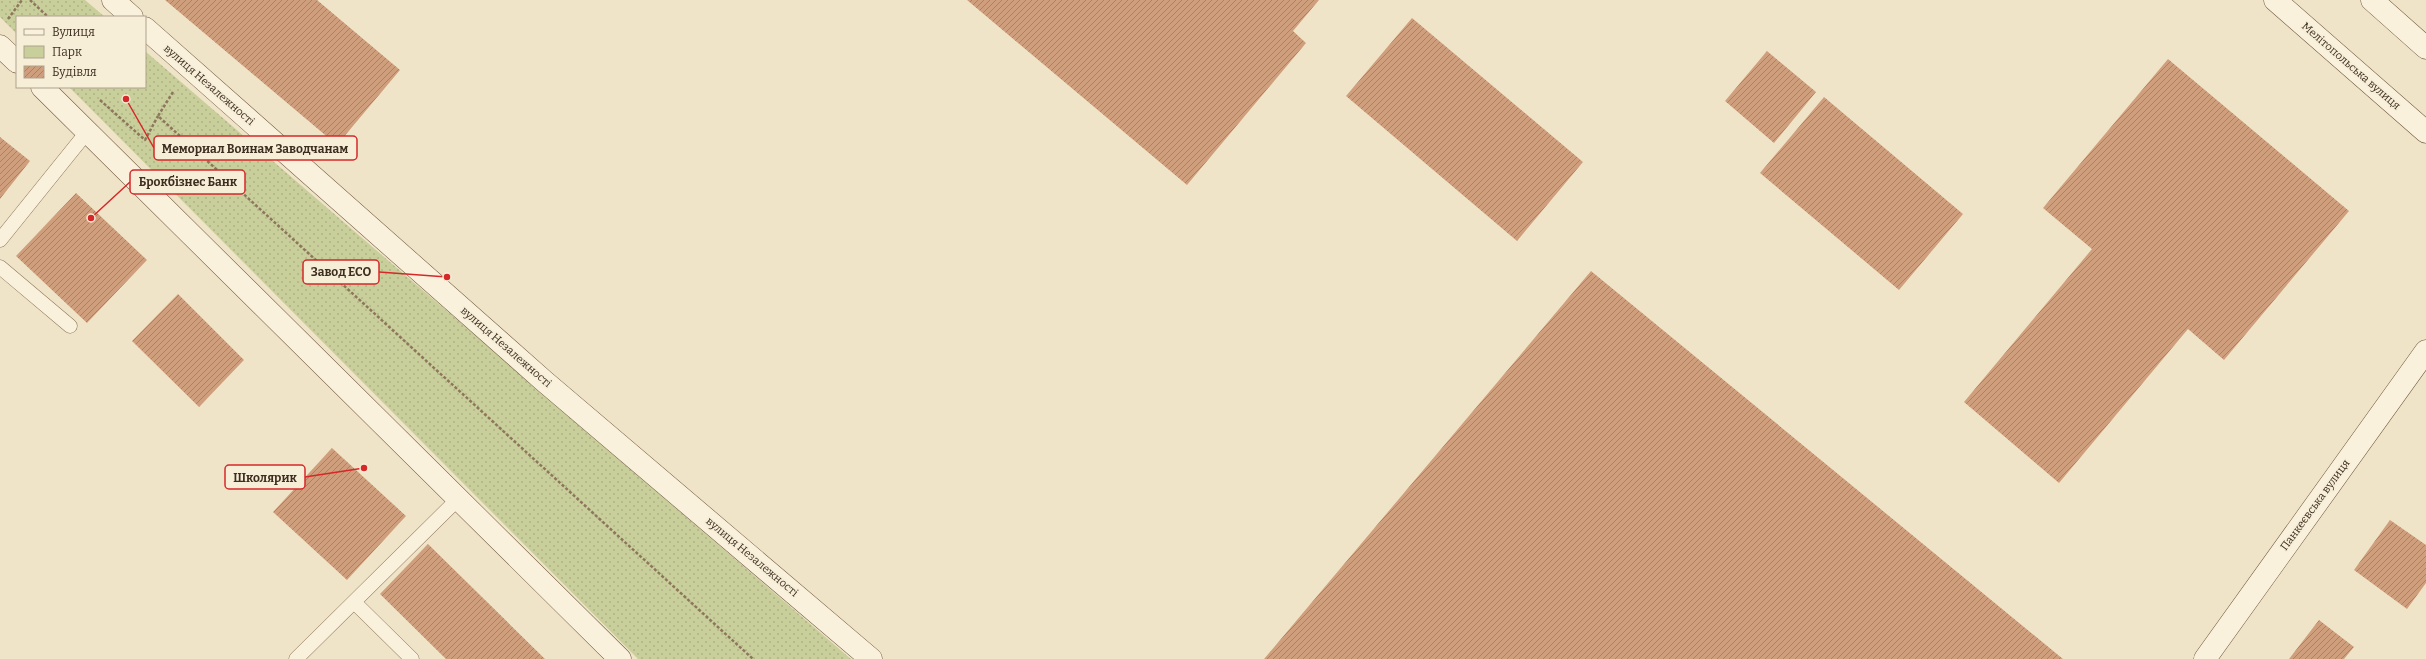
<svg xmlns="http://www.w3.org/2000/svg" width="2426" height="659" viewBox="0 0 2426 659" font-family="Bitter,serif">
<style>
.green{fill:url(#green-dots)}
.building{fill:url(#building-hatch)}
.lines{fill:none;stroke-linecap:round;stroke-linejoin:round}
.lane-casing{stroke:#8d765c;stroke-width:15}
.secondary-casing{stroke:#6f573f;stroke-width:23}
.path{stroke:#8d765c;stroke-width:2.5;stroke-dasharray:3 2;stroke-linecap:butt}
.lane{stroke:#faf1dc;stroke-width:14}
.secondary{stroke:#faf1dc;stroke-width:22}
.labels{text-anchor:middle;dominant-baseline:central;stroke-width:3.5;stroke-linejoin:round;paint-order:stroke}
.street-label{font-size:11px;fill:#3d2e20;stroke:#f7eed8}
.leader{fill:none;stroke:#d62828;stroke-width:1.5}
.callout-dot{fill:#d62828;stroke:#f7eed8;stroke-width:1.5}
.callout{fill:#f7eed8;stroke:#d62828;stroke-width:1.5}
.callout-label{font-size:12px;text-anchor:middle;font-weight:bold;fill:#3d2e20}
</style>
<defs>
<pattern id="green-dots" width="8" height="8" patternUnits="userSpaceOnUse"><rect width="8" height="8" fill="#c9cf9b"/><path d="M2 2h.1M6 6h.1" fill="none" stroke="#aeb285" stroke-width="1.8" stroke-linecap="round"/></pattern>
<pattern id="building-hatch" width="6" height="6" patternUnits="userSpaceOnUse"><rect width="6" height="6" fill="#cf9f7d"/><path d="M-1 1l2-2M0 6l6-6M5 7l2-2" fill="none" stroke="#a98266"/></pattern>
</defs>
<rect width="100%" height="100%" fill="#f0e4c8"/>
<path class="green" d="M0,0H85L105,17H17V34L0,17Z
M145,51L851,659H638L69,87H145Z"/>
<path class="building" d="M165,0H317L400,70L337,145Z
M967,0H1319L1293,31L1306,43L1187,185Z
M1412,18L1583,162L1517,241L1346,96Z
M1767,51L1816,92L1774,143L1725,101Z
M2168,59L2349,211L2224,360L2188,329L2059,483L1964,402L2092,249L2043,208Z
M1824,97L1963,214L1899,290L1760,173Z
M0,137L30,161L0,199Z
M76,193L147,260L87,323L16,256Z
M1591,271L2063,659H1264Z
M178,294L244,360L199,407L132,341Z
M332,448L406,516L347,580L273,512Z
M2390,520L2426,545V583L2407,609L2354,570Z
M428,544L545,659H446L380,594Z
M2319,620L2354,647L2344,659H2289Z"/>
<g class="lines">
<g class="lane-casing">
<path id="lane" d="M0,240L87,132
M0,267L70,326
M354,602L412,659
M296,659L458,499"/>
</g>
<g class="secondary-casing">
<path id="secondary" d="M113,0L132,17
M2275,0L2426,132
M2372,0L2426,48
M145,28L544,381L871,659
M0,46L17,62
M42,87L620,659
M2205,659L2426,351"/>
</g>
<path class="path" d="M30,0L48,17
M8,19L22,0
M173,92L158,116L753,659
M100,100L145,140L158,116"/>
<use href="#lane" class="lane"/>
<use href="#secondary" class="secondary"/>
</g>
<g class="labels">
<g class="street-label">
<text transform="translate(2351 66) rotate(41)">Мелітопольська вулиця</text>
<text transform="translate(209 85) rotate(41)">вулиця Незалежності</text>
<text transform="translate(506 347) rotate(41)">вулиця Незалежності</text>
<text transform="translate(2315 505) rotate(-54)">Панкеєвська вулиця</text>
<text transform="translate(752 557) rotate(40)">вулиця Незалежності</text>
</g>
</g>
<path class="leader" d="M126 99L154 148M91 218L130 182M447 277L379 272M364 468L305 477"/>
<g class="callout-dot">
<circle cx="126" cy="99" r="4"/>
<circle cx="91" cy="218" r="4"/>
<circle cx="447" cy="277" r="4"/>
<circle cx="364" cy="468" r="4"/>
</g>
<g class="callout">
<rect x="154" y="136" width="203" height="24" rx="4"/>
<rect x="130" y="170" width="115" height="24" rx="4"/>
<rect x="303" y="260" width="76" height="24" rx="4"/>
<rect x="225" y="465" width="80" height="24" rx="4"/>
</g>
<g class="callout-label">
<text x="255" y="153">Мемориал Воинам Заводчанам</text>
<text x="188" y="186">Брокбізнес Банк</text>
<text x="341" y="276">Завод ЕСО</text>
<text x="265" y="482">Школярик</text>
</g>
<rect x="16" y="16" width="130" height="72" fill="#f7eed8" stroke="#ada18e"/>
<rect x="24" y="29" width="20" height="6" fill="#faf1dc" stroke="#ada18e"/>
<text x="52" y="36" font-size="12" fill="#3d2e20">Вулиця</text>
<rect x="24" y="46" width="20" height="12" fill="#c9cf9b" stroke="#ada18e"/>
<text x="52" y="56" font-size="12" fill="#3d2e20">Парк</text>
<rect x="24" y="66" width="20" height="12" fill="url(#building-hatch)" stroke="#ada18e"/>
<text x="52" y="76" font-size="12" fill="#3d2e20">Будівля</text>
</svg>
